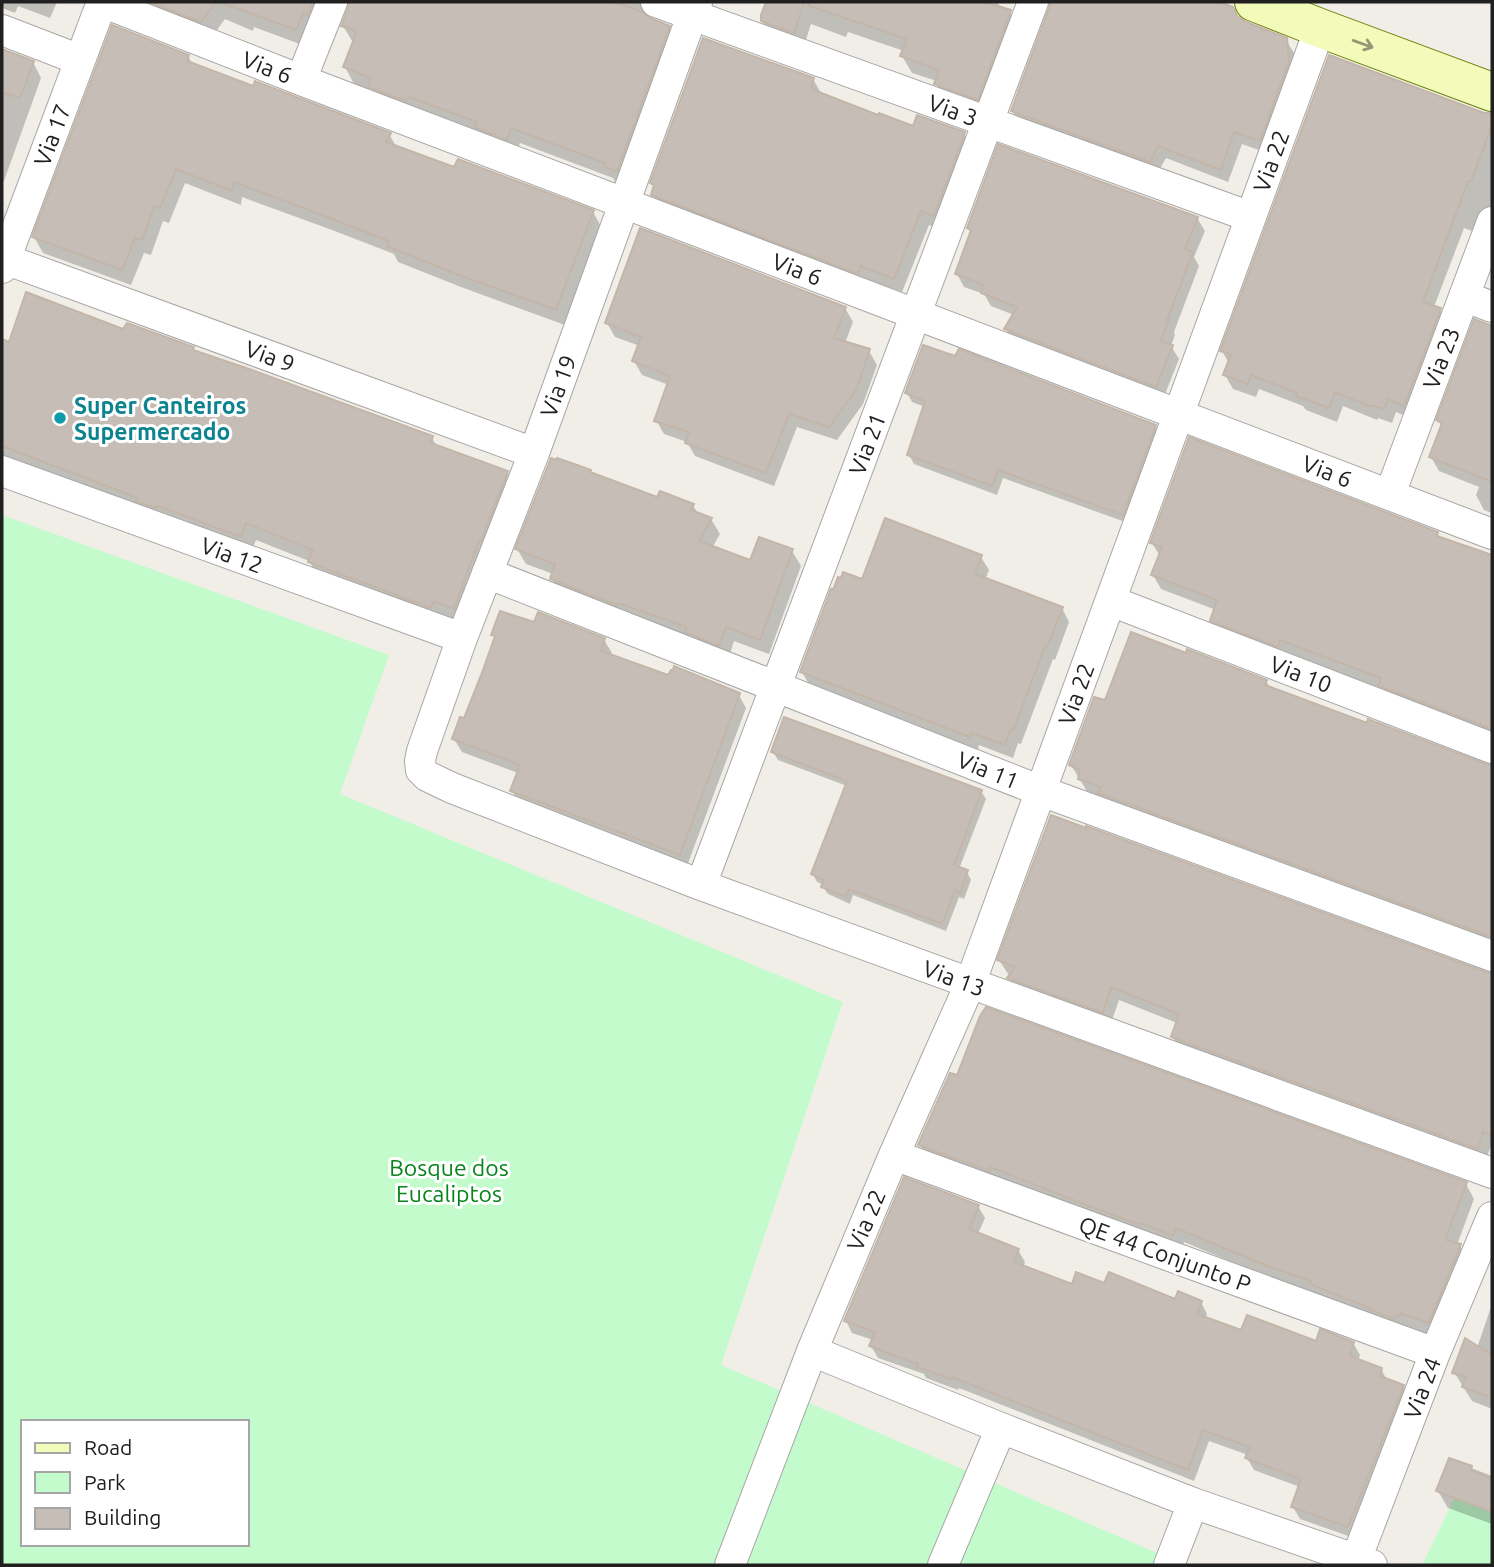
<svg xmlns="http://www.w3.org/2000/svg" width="1494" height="1567" viewBox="0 0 1494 1567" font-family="Ubuntu,sans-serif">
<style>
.park{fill:#c3fbcc;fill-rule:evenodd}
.shadow{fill:#0003}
.building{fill:#c6beb6;stroke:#c3b6a8;stroke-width:2}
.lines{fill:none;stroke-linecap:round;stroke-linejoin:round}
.street-casing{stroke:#a7a7a7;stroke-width:32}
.secondary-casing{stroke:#677d02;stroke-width:40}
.street{stroke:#fff;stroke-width:30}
.secondary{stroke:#f3fbba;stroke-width:38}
.oneway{stroke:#949875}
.culture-dot{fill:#0f9aa8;stroke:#fff;stroke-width:2.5}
.labels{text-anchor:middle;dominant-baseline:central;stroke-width:6;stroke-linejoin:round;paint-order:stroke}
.street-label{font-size:23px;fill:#202020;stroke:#fff}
.culture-label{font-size:23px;font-weight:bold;fill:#0d838f;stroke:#fff;text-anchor:start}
.park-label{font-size:23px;fill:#08841c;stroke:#fff}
</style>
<rect width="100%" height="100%" fill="#f1eee7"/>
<path class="park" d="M2,515L389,655L340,794L843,1002L721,1365L1185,1565H2ZM23,1422H247V1544H23Z
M1463,1481L1492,1500V1565H1422Z"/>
<path class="shadow" d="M2,2H57L50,18L18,6L15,13L2,8Z
M141,2H337L305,46L254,27L253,31L225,19L211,38Z
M349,2H662L654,5L648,14V19L669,27L678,44L616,183L613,178L520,143L516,155L380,103L372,90L354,84L345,67L354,44L343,26L351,3Z
M768,2H997L1002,9L1010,12L1020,29L987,115L945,100L936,84L937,81L912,73L902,56L904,51L848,32L846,37L811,24L803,49L772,38L762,21L763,15Z
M1052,2H1216L1232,8L1238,18L1286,40L1294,53L1296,75L1267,153L1242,144L1228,182L1166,158L1157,174L1020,124L1012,111L1051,9Z
M2,51L33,62L41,78L4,181L2,180Z
M188,56L193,65L389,134L397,148L455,169L593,212L602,228L565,325L461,287L398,262L394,254L332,230L242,197L241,205L185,183L169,223L163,221L151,255L144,253L131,285L43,253L34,237Z
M813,79L822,95L915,128L964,134L973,148L942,230L929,225L902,292L869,280L866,287L661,209L653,194L655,188L652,183Z
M1484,114L1492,115V221L1482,235L1464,228L1434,307L1440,309L1448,324L1412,419L1396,412L1392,423L1378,418L1377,420L1343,406L1337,422L1306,410L1303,406L1259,389L1256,397L1233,389L1225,375L1229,363L1222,351Z
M1197,218L1205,231L1194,257L1199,266L1174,332L1175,335L1171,346L1179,359L1163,399L1013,342L1006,329L1014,315L991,306L984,294L964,287L957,274L972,234L968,228Z
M845,308L853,322L845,343L869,351L877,365L863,404L837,440L797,427L774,486L695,456L687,442L664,434L656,420L669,385L642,375L634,361L640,346L615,337L607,323Z
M1475,321L1492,328V513L1484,510L1476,495L1479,487L1439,471L1431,457L1442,427L1438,420Z
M124,331L193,349L196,353L432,438L437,447L507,472L517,490L464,626L320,579L309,561L256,540L251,553L2,459V341L10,344Z
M907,393L1155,426L1160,435L1128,523L1003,478L997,495L914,464L909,455L925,407L912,402Z
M591,475L658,499L693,505L698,514L711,519L720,534L712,548L752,562L792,551L801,566L769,654L734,641L728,660L561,594L552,579L553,574L526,564L517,549Z
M1437,534L1440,539L1492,557V740L1389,700L1383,689L1288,654L1221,635L1212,620L1216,610L1161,589L1153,575L1160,556L1152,543Z
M981,557L989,570L985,580L1062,608L1069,622L1055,660L1053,659L1021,744L1018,743L1013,758L979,745L978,750L810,686L802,672L863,581Z
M535,624L604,640L612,653L610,656L669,678L739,695L746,708L687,866L519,803L512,791L518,773L462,752L454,739L465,720L496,639L493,635Z
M1266,681L1270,688L1485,766L1492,767V948L1088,793L1071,765L1106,702Z
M773,752L981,791L986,799L959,869L967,872L971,880L964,899L959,897L946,931L853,895L850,904L828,894L823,887L824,885L817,882L813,874L847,786L778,760Z
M999,960L1492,975V1146H1491L1485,1162L1181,1052L1173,1037L1177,1023L1119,1000L1110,1026L1017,992L1009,978L1011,976L1008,974Z
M920,1145L1466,1184L1474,1199L1457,1245L1460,1246L1469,1261L1437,1337L1409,1327L1408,1330L1280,1282L1184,1242L1182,1250L928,1160Z
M978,1206L985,1218L978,1234L1018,1250L1025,1262L1023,1268L1073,1287L1105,1285L1176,1301L1201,1302L1207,1314L1205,1319L1242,1332L1317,1344L1353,1343L1360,1355L1358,1361L1381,1369L1387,1380L1403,1386L1410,1398L1354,1538L1300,1519L1293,1507L1300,1487L1254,1470L1247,1458L1248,1455L1209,1441L1194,1481L959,1388L958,1390L926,1378L924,1374L878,1358L871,1346L873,1340L852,1333L846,1321Z
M1492,1304V1409L1472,1401L1454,1372L1477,1348Z
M1450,1460L1492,1476V1524L1448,1508L1438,1491Z"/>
<path class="building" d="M149,2H216L201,22Z
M226,2H313L308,15L303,14L296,30L225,4Z
M349,2H615L642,12L650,18L670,26L617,171L604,167L605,163L511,128L507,140L474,127L477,122L409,97L406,101L368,87L371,78L343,67L357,31L341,26L348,8Z
M766,2H804L794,33L761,21V15Z
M809,2H984L1011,10L978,100L934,84L939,70L900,56L907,39L809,6Z
M1050,2H1220L1233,7L1237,16L1246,22L1287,38L1289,61L1260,141L1234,132L1221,170L1158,146L1150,162L1011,111L1049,8Z
M112,25L189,55L187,61L253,86L255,81L257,82L391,133L386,142L454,167L458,159L594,210L556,310L451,272L387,246L389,241L322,215L234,182L232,191L176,169L160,208L154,206L142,240L135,238L122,270L32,237Z
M703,38L814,78L811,89L878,115L879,113L913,126L917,115L965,132L934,216L921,211L894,279L861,266L858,274L651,195L654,185L650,183Z
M2,49L34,61L20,98L2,92Z
M1329,55L1484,113H1492V124L1471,182L1468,181L1423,302L1441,308L1404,406L1388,399L1384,409L1370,405L1369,406L1335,392L1329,408L1296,396L1297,393L1251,375L1248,384L1223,375L1231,354L1220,351Z
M998,144L1198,217L1185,249L1193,252L1167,320H1169L1161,341L1173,345L1156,387L1004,329L1017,307L981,293L984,285L955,274L971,230L967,228Z
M640,228L846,307L834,338L870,349L856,390L829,427L789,414L766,473L685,443L689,432L654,421L670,376L632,361L641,337L605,323Z
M26,292L123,329L127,323L194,347L193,350L252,370L433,436L431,443L508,471L481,541L479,540L454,609L434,601L431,608L308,562L313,550L246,523L241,537L158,506L156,508L136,501L138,498L2,446V339L9,342Z
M1474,319L1492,326V482L1429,457L1442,423L1436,420Z
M923,345L955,356L959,349L1156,425L1123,515L998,470L992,486L907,455L925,401L905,393Z
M1189,437L1438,532L1437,536L1492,555V729L1379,686L1381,678L1280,640L1278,647L1210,621L1217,600L1151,575L1162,547L1150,543Z
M551,458L556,460L557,458L577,465L591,470L590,472L657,497L660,491L694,504L691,510L712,518L699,541L750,560L759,537L793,549L760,640L726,627L719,646L685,632L687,627L618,603L617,605L550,579L555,564L515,549Z
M885,518L982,555L975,574L1063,607L1047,647L1045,646L1013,731L1010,730L1005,745L972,733L970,737L800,672L831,589L833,590L838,577L841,578L843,572L862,579Z
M500,611L534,622L538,612L605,638L601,651L668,675L671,670H673L674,666L740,693L680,855L510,791L520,765L452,739L460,717L464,718L483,670L495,636L491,635Z
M1131,632L1186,653L1187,649L1267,680L1265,685L1367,723L1368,719L1486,764L1492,765V937L1098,793L1101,787L1078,779L1080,770L1069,765L1094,697L1105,700Z
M784,717L982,790L954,865L968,870L960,893L955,890L942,924L849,889L846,897L821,887L824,880L811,874L847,781L771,752Z
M1051,815L1086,828V826L1486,972L1492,973V1135L1483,1132L1478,1149L1171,1037L1179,1014L1111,987L1103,1013L1007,978L1015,967L997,960Z
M986,1007L1467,1182L1446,1237V1240L1461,1244L1429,1323L1401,1313L1400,1316L1396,1315L1394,1319L1371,1310L1372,1309L1310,1284L1311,1281L1270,1267L1176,1228L1173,1236L1142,1223L1141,1225L1091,1207L991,1167L990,1171L918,1145L950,1073L957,1075L980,1016Z
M904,1177L979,1205L969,1229L1019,1249L1014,1262L1072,1284L1076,1272L1104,1283L1109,1272L1175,1299L1178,1291L1202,1301L1197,1314L1241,1330L1247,1315L1316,1341L1320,1329L1354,1342L1350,1356L1382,1368L1380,1376L1404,1385L1348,1527L1291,1507L1301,1479L1245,1458L1250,1447L1203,1430L1188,1470L952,1377L951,1379L917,1367L918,1364L869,1346L875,1332L844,1321Z
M1465,1338L1492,1355V1398L1462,1387L1466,1377L1452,1373Z
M1449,1458L1472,1466L1471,1470L1492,1479V1512L1436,1491Z"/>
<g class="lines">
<g class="street-casing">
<path id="street" d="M102,2L301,80L1492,534
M656,2L1251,217
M697,2L534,453L462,638L422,751L420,761L421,770L427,776L452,788L701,885L1492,1173
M2,30L80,60
M301,80L332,2
M2,258L534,453
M2,268L102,2
M1464,296L1492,307
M2,471L462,638
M1390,494L1492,222
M487,573L1041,791L1492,956
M1111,601L1492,748
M701,885L1033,2
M894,1155L1435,1353
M812,1351L1001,1428L1193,1503L1372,1565
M730,1565L812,1351L894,1155L970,984L1320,28
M943,1565L1001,1428
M1169,1565L1193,1503
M1354,1565L1435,1353L1492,1217"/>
</g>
<g class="secondary-casing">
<path id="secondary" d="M1254,2L1320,28L1492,92"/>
</g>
<use href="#street" class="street"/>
<use href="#secondary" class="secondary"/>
</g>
<defs><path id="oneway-shaft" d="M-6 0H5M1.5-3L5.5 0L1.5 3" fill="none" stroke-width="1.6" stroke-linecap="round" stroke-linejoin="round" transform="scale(1.75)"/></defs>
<use class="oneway" href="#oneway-shaft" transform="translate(1363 44) rotate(20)"/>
<circle class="culture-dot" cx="60" cy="418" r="7"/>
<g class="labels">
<g class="street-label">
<text transform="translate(267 67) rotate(21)">Via 6</text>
<text transform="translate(953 110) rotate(20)">Via 3</text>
<text transform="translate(52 135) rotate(-69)">Via 17</text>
<text transform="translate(1271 161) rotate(-70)">Via 22</text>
<text transform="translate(797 269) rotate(21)">Via 6</text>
<text transform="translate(270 356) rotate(20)">Via 9</text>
<text transform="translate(1441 358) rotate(-69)">Via 23</text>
<text transform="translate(558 386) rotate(-70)">Via 19</text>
<text transform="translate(867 444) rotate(-69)">Via 21</text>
<text transform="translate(1327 471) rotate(21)">Via 6</text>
<text transform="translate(232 555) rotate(20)">Via 12</text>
<text transform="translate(1301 674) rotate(21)">Via 10</text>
<text transform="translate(1076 694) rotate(-70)">Via 22</text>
<text transform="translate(988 770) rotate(22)">Via 11</text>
<text transform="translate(954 978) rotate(20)">Via 13</text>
<text transform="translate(866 1220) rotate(-67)">Via 22</text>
<text transform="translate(1165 1254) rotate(20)">QE 44 Conjunto P</text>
<text transform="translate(1422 1388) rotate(-69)">Via 24</text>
</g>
<g class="culture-label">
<text x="74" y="405">Super Canteiros<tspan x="74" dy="26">Supermercado</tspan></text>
</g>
<g class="park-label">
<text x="449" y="1167">Bosque dos<tspan x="449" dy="26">Eucaliptos</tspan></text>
</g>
</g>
<rect width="1494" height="1567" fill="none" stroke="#202020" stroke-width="7"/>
<rect x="21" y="1420" width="228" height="126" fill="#ffffff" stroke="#a6a6a6" stroke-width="2"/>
<rect x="35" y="1443" width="35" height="10" fill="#f3fbba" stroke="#a6a6a6" stroke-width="2"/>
<text x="84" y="1455" font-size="21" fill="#202020">Road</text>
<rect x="35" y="1472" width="35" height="21" fill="#c3fbcc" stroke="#a6a6a6" stroke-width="2"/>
<text x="84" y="1490" font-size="21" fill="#202020">Park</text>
<rect x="35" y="1508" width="35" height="21" fill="#c6beb6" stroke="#a6a6a6" stroke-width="2"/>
<text x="84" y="1525" font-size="21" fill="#202020">Building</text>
</svg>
